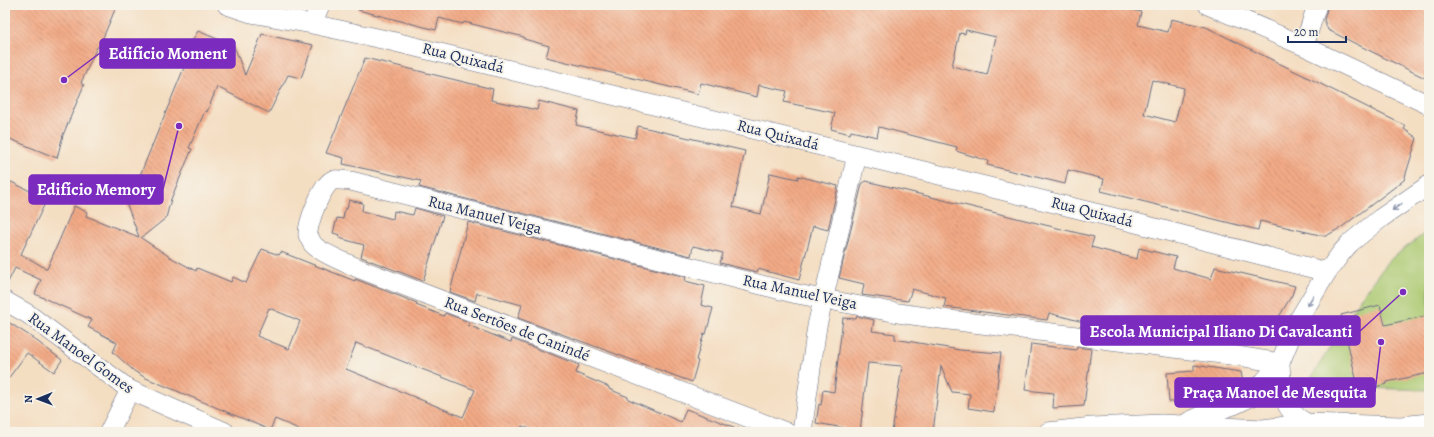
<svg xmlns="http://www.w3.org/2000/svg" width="1434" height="437" viewBox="0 0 1434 437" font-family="Alegreya,serif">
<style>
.park{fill:#abc971;stroke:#637c68}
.building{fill:url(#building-back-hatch);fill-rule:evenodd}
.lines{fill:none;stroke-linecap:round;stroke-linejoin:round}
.minor-casing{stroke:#676c81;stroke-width:20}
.minor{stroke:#fff;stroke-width:19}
.oneway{stroke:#8d97ae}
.labels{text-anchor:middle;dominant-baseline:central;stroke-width:4;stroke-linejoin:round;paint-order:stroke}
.street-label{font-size:16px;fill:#1b2f5e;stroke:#f7f3e8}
.leader{fill:none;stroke:#7b2cbf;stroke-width:1.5}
.callout-dot{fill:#7b2cbf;stroke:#f7f3e8;stroke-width:1.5}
.callout{fill:#7b2cbf;stroke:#7b2cbf;stroke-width:1.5}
.callout-label{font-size:17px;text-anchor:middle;font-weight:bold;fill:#fff}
</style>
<defs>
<pattern id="building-back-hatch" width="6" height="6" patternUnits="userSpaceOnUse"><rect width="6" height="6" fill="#f3aa86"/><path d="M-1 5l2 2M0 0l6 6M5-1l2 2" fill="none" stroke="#c48b71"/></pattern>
</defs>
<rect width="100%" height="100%" fill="#f7f3e8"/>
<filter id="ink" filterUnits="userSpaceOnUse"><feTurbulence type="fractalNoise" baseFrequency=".025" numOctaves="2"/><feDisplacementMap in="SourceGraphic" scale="8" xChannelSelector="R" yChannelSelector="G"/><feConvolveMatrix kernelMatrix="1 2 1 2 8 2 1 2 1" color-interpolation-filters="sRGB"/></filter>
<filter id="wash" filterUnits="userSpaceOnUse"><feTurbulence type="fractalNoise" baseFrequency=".012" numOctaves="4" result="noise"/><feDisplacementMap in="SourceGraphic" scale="16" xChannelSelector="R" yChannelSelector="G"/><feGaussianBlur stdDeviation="0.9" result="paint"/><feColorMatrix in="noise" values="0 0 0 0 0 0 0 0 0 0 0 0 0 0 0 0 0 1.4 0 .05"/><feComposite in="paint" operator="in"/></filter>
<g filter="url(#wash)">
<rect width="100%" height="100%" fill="#f4dec2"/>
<path class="park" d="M1429,230V390L1306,386L1361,297L1388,261Z"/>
<g id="blocks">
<path class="building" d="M5,5H117L99,47H97L81,83L84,85L63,135L57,158L5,137Z
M359,5H1113L1141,12L1138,25L1168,32L1171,19L1206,27L1375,111L1406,126L1404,129L1417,138L1404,180L1342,227L1326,236H1324L1260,221L1258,230L1101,191L1104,179L1068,170L1065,184L987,165L988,161L956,151L957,147L879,127L877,137L851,131L850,134L831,129L835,113L784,102L787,91L759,85L757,97L701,83L698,94L546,57L549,46L524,39V37L464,22L463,24L439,18L436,30L358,10ZM966,30L996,37L987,75L952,66L960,33L965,34ZM1152,80L1184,88L1175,122L1144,114Z
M1328,5H1429V80L1328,30L1324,20Z
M198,31L234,46L245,75L262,34L313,45L301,78L288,75L269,113L217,87L207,112L205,111L189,148L192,149L171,199L166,218L141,238L170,257L196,271L197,268L231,282L233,277L246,283L262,249L279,255L281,252L355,281V279L417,303L416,305L444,316L445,313L469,322L468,325L508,341L511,342L512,339L579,365L576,373L609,387V389L628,397V399L681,422L686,409L742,430V432H538L522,426L519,432H306L275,419L270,430L146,378L134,371L113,352L117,343L116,342L88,327L92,320L35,294L41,280L15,268L5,288V179L47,199L21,254L47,269L74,206L87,212L86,216L139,237L126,202L130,192L136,185L190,53L193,39ZM269,308L300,321L289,349L257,336ZM356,343L475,390L463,417L346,369Z
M365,58L493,89L491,100L537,110L539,101L579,111L576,125L635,138L638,126L745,151L733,207L761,214L770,173L798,179V176L838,186L828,230L813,226L799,280L758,269L757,272L720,263L723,253L693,246L691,256L419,187L421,181L343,164L344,158L326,153Z
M866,181L1094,237L1091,247L1137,259L1139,248L1176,257L1173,268L1211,279L1215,267L1295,286L1292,295L1265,340L1254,344L1082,326L1083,322L1049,313L1047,320L944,307L946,298L912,289L908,301L862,295L864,284L839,278L862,184Z
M349,200L363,203L362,211L393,219L394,211L413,215L415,208L443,216L423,281L361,257L364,245L339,238L340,235L333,233L337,218L343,219L345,208L347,209Z
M468,222L686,277L685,281L705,286L701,305L713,308L706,334L704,333L696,360L698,361L692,382L518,318L522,305L477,293L475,301L450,292Z
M1380,305L1385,325L1429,315V342L1426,343L1429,358V373L1387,382V384L1359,391L1341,315Z
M857,316L874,320L872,331L895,334V339L960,350L1001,353L994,412L968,408L970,394L952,392L941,366L933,432H892L902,366L868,363L860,432L844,431V428L816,423L819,404L821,405L823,390L834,392L843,318L856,319Z
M5,320L30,336L62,360L54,372L27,353L5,383Z
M1031,344L1076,350L1077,347L1091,349L1084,406L1053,408L1054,393L1025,390Z
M1194,365L1241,372L1243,382L1235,391L1229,394L1220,395L1212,400L1169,402L1167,373L1194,371Z"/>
</g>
</g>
<g filter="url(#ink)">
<use href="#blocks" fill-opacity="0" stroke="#676c81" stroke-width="1"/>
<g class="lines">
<g class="minor-casing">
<path id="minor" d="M227,5L251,13L312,24L391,41L1128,221L1327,272
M1208,5L1304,46L1429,105
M312,24L320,5
M1304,46L1317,5
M5,301L28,314L130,390L225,432
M1280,363C1281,380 1281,404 1296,416C1299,419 1303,421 1307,423
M1188,422L1203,415L1234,405L1255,395L1262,384L1280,363L1296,324L1327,272L1342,252L1350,243L1381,218L1429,185
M109,432L130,390
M786,432L360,269C349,264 318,252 312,243C311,241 309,237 308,235C307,224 322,184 333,180C339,179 346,181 351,181L797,294L898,313L941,319L1238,356L1280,363
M802,432L817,326L857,155
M1048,432L1092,427L1162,424L1263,429L1307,423L1401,426L1429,423"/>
</g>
<use href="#minor" class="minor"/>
</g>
<defs><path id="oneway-shaft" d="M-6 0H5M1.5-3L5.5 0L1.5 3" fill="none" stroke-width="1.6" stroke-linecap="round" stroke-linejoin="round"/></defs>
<g class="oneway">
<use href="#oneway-shaft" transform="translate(1397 207) rotate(145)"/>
<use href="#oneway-shaft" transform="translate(1310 301) rotate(121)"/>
</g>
</g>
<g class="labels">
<g class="street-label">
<text transform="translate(463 58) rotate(14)">Rua Quixadá</text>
<text transform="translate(778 135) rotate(14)">Rua Quixadá</text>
<text transform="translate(1092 212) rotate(14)">Rua Quixadá</text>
<text transform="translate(485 215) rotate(14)">Rua Manuel Veiga</text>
<text transform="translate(800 292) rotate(12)">Rua Manuel Veiga</text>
<text transform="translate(517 329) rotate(21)">Rua Sertões de Canindé</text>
<text transform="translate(81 353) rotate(36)">Rua Manoel Gomes</text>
</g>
</g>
<path class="leader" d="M64 80L100 53M179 126L163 189M1403 292L1360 331M1381 342L1375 392"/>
<g class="callout-dot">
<circle cx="64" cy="80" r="4"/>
<circle cx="179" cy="126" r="4"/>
<circle cx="1403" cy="292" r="4"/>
<circle cx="1381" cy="342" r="4"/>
</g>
<g class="callout">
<rect x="100" y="39" width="135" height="29" rx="4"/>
<rect x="29" y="175" width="134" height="29" rx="4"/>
<rect x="1081" y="316" width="279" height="29" rx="4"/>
<rect x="1175" y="378" width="200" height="29" rx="4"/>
</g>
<g class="callout-label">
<text x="168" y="59">Edifício Moment</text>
<text x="96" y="195">Edifício Memory</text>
<text x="1221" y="337">Escola Municipal Iliano Di Cavalcanti</text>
<text x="1275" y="398">Praça Manoel de Mesquita</text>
</g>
<rect width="1434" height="437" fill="none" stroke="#f7f3e8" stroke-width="20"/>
<g transform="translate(38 399) rotate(269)" stroke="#f7f3e8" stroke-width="3" paint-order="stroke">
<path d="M0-3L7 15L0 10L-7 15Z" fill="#1b2f5e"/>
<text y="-6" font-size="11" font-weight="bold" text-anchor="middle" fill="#1b2f5e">N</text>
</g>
<path d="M1288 36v6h58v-6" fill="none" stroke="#1b2f5e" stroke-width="2"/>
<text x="1294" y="36" font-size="12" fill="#1b2f5e" stroke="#f7f3e8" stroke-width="3" paint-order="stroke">20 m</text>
</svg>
